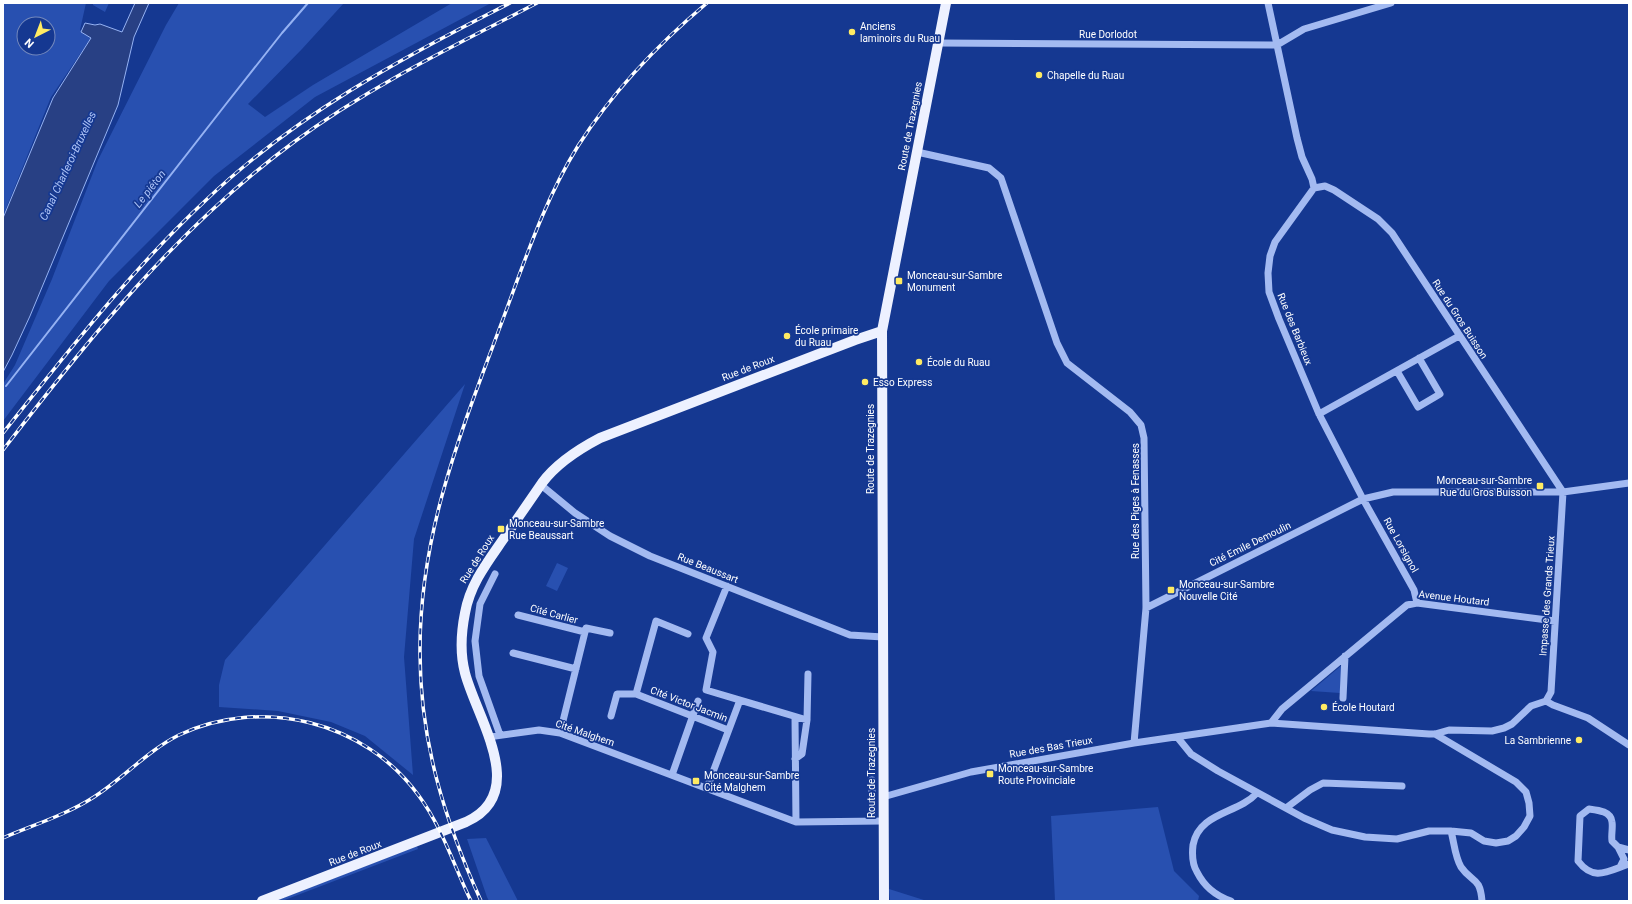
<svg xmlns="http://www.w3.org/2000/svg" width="1632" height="904" viewBox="0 0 1632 904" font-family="Roboto,sans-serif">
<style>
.green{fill:#2850b0;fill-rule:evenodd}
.water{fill:#284084;stroke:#95b2f3}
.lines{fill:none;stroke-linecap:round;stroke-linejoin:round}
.stream{stroke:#95b2f3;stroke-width:2}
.minor{stroke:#a3baf1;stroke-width:7}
.major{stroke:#edf1ff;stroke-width:10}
.rail-casing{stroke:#fff;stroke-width:3.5}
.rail{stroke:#153891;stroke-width:2;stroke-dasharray:6;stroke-linecap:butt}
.poi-dot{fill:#ffeb63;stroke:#153891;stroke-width:1.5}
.labels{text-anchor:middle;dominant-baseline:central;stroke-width:3.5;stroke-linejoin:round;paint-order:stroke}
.poi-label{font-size:10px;fill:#fff;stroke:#153891;text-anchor:start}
.street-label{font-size:10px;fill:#fff;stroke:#153891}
.water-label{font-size:11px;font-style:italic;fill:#afc5f8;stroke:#153891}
</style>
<rect width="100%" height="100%" fill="#153891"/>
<path class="green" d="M3,3H86L80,30L91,38L51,97L3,216ZM24,24H48V48H24Z
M93,3H109L105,12L93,5Z
M179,3H344L302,49L248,104L265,117L313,85L452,3H491L315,97L214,176L109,281L3,421V384L15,365L52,279L98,160L166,25Z
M465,384L414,539L404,657L413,775L365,736L331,722L278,711L219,707V685L225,660Z
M557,563L568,568L557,591L546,586Z
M1342,665L1340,693L1311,691Z
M1158,807L1174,871L1199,896L1198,901H1055L1051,816Z
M486,838L518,901H489L487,897L467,839Z
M417,846L418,849L282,901H275Z
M889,889L927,901H890Z"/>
<path class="water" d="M135,3H149L134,37L118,105L30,316L12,355L3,372V218L53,98L91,38L81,32L85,23L95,25L100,24L122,32Z"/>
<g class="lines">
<path class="stream" d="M6,386L226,104L282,33L308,3"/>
<path class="minor" d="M1268,3L1297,138L1302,157L1312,179L1314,188L1275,242L1270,256L1268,273L1269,292L1279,319L1319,414L1363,499L1414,590L1417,603
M938,43L1277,45L1304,29L1391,3
M917,152L989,168L1001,178L1057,343L1067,363L1130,412L1141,425L1144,438L1146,608L1134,743
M1314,188L1325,186L1334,190L1378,219L1392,233L1563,492L1551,692L1546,701
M1397,371L1418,407L1440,394L1419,358
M1319,414L1459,336
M541,485L575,513L610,536L650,556L850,635L883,637
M495,574L480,604L475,641L479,676L500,735
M727,586L706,638L713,652L706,690L807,720
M1146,608L1363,499L1393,492H1563L1629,483
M518,615L585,632
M688,634L656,621L636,694L728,730
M513,653L576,669
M1343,698L1345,656
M1546,701L1553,705L1588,718L1629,745
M611,716L617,694H636
M795,717L796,822
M1271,723L1282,709L1407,605L1417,603L1555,621
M560,733L586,628L610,633
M488,737L539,730L560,733L796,822L883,821
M1178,738L1191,754L1218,771L1304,818L1332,830L1365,837L1397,839L1429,831H1451L1471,833L1484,841L1496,843L1508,841L1516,836L1524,827L1530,816L1529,803L1526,792L1516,782L1435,734
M795,759L802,754L807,720L808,674
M672,775L698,701
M872,780V821
M707,788L740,700
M883,797L971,772L1134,743L1271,723L1429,734H1435L1449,730L1492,731L1504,728L1512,724L1531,706L1546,701
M1286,808L1310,790L1323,783L1402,786
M1451,831C1454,842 1455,857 1461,867C1472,883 1480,876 1482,901
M1618,847L1624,859L1620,867
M1629,850L1618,847L1612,841C1611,835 1613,828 1612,822C1611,811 1597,810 1589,809L1580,816L1578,861C1594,882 1608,871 1629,864
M1231,901C1216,896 1204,886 1197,872C1192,864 1192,854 1193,845C1199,812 1238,814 1257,793"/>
<path class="major" d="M262,901L466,822C530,793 477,719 465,673C460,654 461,633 465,613C470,585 486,564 502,541C515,522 529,502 542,483C556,464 579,449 600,438L855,340L882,331
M884,901L882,331L946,3"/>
<g class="rail-casing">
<path id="rail" d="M3,433C67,353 130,271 205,201C294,116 401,58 510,3
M3,450C90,337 178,227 294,142C370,86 454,46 537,3
M3,838C33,825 66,815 94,797C124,778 147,751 179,735C262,696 365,721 419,796C442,827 454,866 471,901
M481,901C445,821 420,742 420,653C419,533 462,429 503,319C525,260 545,199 578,146C613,91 657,45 707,3"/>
</g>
<use href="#rail" class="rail"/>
</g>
<g class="poi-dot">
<circle cx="852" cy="32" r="4"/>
<circle cx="1039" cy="75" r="4"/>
<rect x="895" y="277" width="8" height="8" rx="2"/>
<circle cx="787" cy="336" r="4"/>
<circle cx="919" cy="362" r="4"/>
<circle cx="865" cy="382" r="4"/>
<rect x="1536" y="482" width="8" height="8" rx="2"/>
<rect x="497" y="525" width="8" height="8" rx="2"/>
<rect x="1167" y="586" width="8" height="8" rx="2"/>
<circle cx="1324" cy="707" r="4"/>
<circle cx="1579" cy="740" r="4"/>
<rect x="986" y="770" width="8" height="8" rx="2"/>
<rect x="692" y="777" width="8" height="8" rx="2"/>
</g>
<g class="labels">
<g class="poi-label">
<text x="860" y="26">Anciens<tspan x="860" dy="12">laminoirs du Ruau</tspan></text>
<text x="1047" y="75">Chapelle du Ruau</text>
<text x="907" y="275">Monceau-sur-Sambre<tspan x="907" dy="12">Monument</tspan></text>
<text x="795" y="330">École primaire<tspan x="795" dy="12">du Ruau</tspan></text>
<text x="927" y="362">École du Ruau</text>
<text x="873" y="382">Esso Express</text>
<text x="1532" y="480" text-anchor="end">Monceau-sur-Sambre<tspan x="1532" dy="12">Rue du Gros Buisson</tspan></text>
<text x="509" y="523">Monceau-sur-Sambre<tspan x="509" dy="12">Rue Beaussart</tspan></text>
<text x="1179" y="584">Monceau-sur-Sambre<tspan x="1179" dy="12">Nouvelle Cité</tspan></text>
<text x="1332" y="707">École Houtard</text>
<text x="1571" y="740" text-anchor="end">La Sambrienne</text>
<text x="998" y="768">Monceau-sur-Sambre<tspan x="998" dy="12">Route Provinciale</tspan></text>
<text x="704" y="775">Monceau-sur-Sambre<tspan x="704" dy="12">Cité Malghem</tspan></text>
</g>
<g class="street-label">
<text x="1108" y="34">Rue Dorlodot</text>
<text transform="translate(910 126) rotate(-79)">Route de Trazegnies</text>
<text transform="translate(1460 319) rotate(57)">Rue du Gros Buisson</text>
<text transform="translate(1295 329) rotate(68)">Rue des Barbieux</text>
<text transform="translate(748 368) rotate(-21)">Rue de Roux</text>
<text transform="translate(870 449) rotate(-90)">Route de Trazegnies</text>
<text transform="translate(1135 501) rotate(-90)">Rue des Piges à Fenasses</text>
<text transform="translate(1250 544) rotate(-26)">Cité Emile Demoulin</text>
<text transform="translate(1401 545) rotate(61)">Rue Lorsignol</text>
<text transform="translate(477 559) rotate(-58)">Rue de Roux</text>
<text transform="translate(708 568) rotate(22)">Rue Beaussart</text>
<text transform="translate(1547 596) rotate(-86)">Impasse des Grands Trieux</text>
<text transform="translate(1454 598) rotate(7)">Avenue Houtard</text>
<text transform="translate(554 614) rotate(15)">Cité Carlier</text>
<text transform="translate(689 704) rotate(21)">Cité Victor Jacmin</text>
<text transform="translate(585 733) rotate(19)">Cité Malghem</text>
<text transform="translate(1051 747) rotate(-10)">Rue des Bas Trieux</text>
<text transform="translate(871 773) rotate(-90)">Route de Trazegnies</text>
<text transform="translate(355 853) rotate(-21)">Rue de Roux</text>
</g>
<g class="water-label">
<text transform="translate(68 166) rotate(-65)">Canal Charleroi-Bruxelles</text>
<text transform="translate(150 189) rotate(-52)">Le piéton</text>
</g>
</g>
<rect width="1632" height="904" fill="none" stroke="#ffffff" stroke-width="8"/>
<g transform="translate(36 36) rotate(222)"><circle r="19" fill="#153891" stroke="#7388bd"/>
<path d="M0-3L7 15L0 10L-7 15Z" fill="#ffeb63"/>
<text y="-6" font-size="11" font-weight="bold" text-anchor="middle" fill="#ffffff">N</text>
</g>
</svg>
